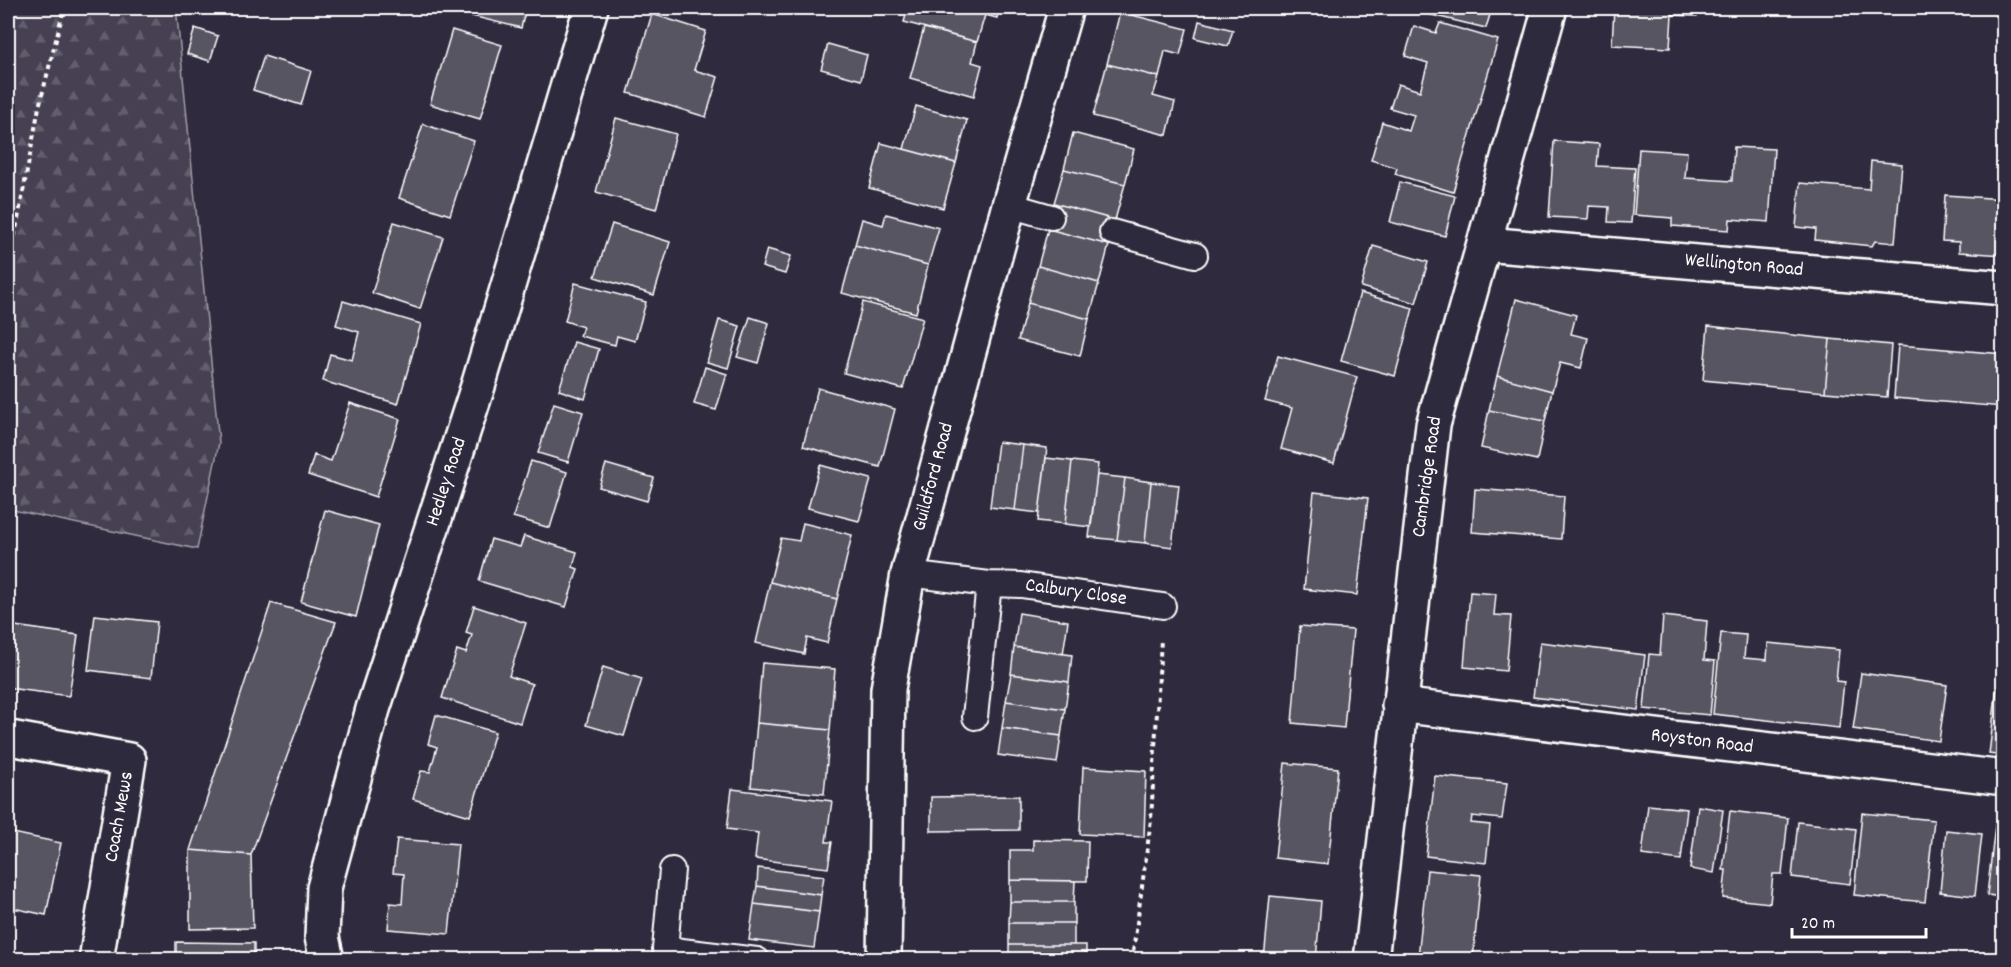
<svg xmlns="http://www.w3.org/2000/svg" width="2011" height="967" viewBox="0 0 2011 967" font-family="Dekko,sans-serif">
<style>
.forest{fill:url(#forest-firs);stroke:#a2a0a8;stroke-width:1.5}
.building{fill:#595564;stroke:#fff;stroke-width:1.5}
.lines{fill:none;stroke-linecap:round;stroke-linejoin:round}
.service-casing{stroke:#fff;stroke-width:28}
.minor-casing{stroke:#fff;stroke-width:38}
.path{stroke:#fff;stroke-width:4;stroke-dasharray:4.5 4.5;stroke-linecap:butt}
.service{stroke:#2f2a3d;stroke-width:24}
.minor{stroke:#2f2a3d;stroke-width:33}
.labels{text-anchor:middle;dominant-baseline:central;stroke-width:6;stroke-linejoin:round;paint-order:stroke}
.street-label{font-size:20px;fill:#fff;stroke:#2f2a3d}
</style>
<defs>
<pattern id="forest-firs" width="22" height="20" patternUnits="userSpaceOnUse" patternTransform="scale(1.5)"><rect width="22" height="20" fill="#464152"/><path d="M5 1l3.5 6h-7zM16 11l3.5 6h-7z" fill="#625e6c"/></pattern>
</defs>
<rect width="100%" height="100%" fill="#2f2a3d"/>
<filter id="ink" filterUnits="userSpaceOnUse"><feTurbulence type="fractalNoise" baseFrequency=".0167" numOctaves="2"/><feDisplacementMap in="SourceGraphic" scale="12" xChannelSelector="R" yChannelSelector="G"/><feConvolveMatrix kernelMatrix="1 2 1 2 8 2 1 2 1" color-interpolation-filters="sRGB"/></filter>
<g filter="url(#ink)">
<path class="forest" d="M8,8H179L177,16L219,443L197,549L8,509Z"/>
<path class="building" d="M439,8H526L521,28Z
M908,8H999L997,18L985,15L977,42L904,22Z
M1186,8H1204L1203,12Z
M1424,8H1492L1486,28L1423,13Z
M1614,8H1698L1697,16L1672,15L1670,48L1612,45Z
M1120,12L1187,29L1180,55L1165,51L1159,77L1107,64Z
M652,14L706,31L694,70L718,77L706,117L628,93Z
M1199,21L1233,30L1228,46L1195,38Z
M1440,23L1498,40L1453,192L1395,174L1397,168L1371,160L1382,122L1409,131L1414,115L1390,108L1398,84L1420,91L1428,63L1405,56L1414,26L1436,33Z
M195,28L218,36L210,61L187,54Z
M924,28L977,42L972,62L982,65L974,96L910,78Z
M452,30L502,45L480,119L430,104Z
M828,44L867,55L861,80L821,69Z
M264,56L311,71L301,105L253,90Z
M1107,64L1159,77L1153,96L1175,102L1167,135L1093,116Z
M916,106L967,120L956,163L904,149Z
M616,118L676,134L656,209L596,192Z
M423,124L474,141L450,215L399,198Z
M1073,133L1134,149L1125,184L1064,169Z
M1554,141L1599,144L1597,166L1635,168L1631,223L1608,222L1609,207L1589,206L1588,219L1549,217Z
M881,143L956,163L943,208L869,188Z
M1734,147L1774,149L1769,222L1730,219L1729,230L1672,226V218L1634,215L1639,149L1687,152L1685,178L1732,181Z
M1871,161L1902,164L1895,243L1875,241L1872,246L1815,240L1816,229L1796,227L1800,183L1869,189Z
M1064,169L1125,184L1115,220L1054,203Z
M1400,182L1455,196L1445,236L1390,222Z
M1945,195L2004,199V255L1959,252V242L1942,241Z
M1054,203L1115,220L1109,245L1048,229Z
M886,214L939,228L928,265L855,245L862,219L883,225Z
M394,222L443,237L420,309L372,293Z
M612,224L670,242L654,295L595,277Z
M1048,229L1109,245L1099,283L1038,266Z
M855,245L928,265L916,313L842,293Z
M1373,246L1428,262L1416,303L1361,287Z
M767,249L791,256L785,274L762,267Z
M1038,266L1099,283L1089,319L1028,303Z
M575,283L646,302L635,341L617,336L615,345L580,336L583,327L565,321Z
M1360,293L1413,308L1395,376L1341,361Z
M1516,299L1576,315L1571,334L1588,338L1581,368L1560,363L1552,391L1497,376Z
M343,301L421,324L398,404L323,381L330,354L352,360L359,332L336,325Z
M863,302L923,318L903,389L844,373Z
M1028,303L1089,319L1080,356L1018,340Z
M750,317L769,323L758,363L737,357Z
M719,320L740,326L728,368L707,362Z
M1708,326L1830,339L1825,392L1703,380Z
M1830,339L1891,345L1887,397L1825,392Z
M574,342L599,349L585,399L559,390Z
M1898,345L2004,354V407L1894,398Z
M1278,356L1357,377L1334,463L1281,449L1292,408L1265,401Z
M705,367L727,374L716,410L694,404Z
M1497,376L1552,391L1545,421L1489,410Z
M818,388L895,409L880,467L803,446Z
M350,403L400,419L376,497L308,475L314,455L331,461Z
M554,403L583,412L568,462L538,453Z
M1489,410L1545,421L1537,460L1481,448Z
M998,442L1023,445L1015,510L990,507Z
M1023,445L1047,448L1039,513L1015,510Z
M1046,458L1072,461L1065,524L1038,521Z
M531,461L567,472L550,528L513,517Z
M1072,461L1098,464L1091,527L1065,524Z
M606,464L654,478L647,501L599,487Z
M820,465L871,479L859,521L808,508Z
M1097,475L1125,478L1117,540L1089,537Z
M1125,478L1151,482L1145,543L1117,540Z
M1151,482L1179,485L1172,547L1145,543Z
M1475,489L1564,496L1561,539L1472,532Z
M1314,492L1368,498L1357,595L1304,589Z
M325,510L379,525L356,617L301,602Z
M803,523L852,535L837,599L770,582L781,538L799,541Z
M524,536L577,552L573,567L578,569L566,607L479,581L491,539L520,547Z
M770,582L837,599L827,643L807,638L804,654L756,643Z
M1470,592L1496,594L1494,615L1511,616L1506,671L1464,667Z
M271,603L336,622L251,855L190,850Z
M474,606L526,623L509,676L532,684L520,723L442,698L457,650L466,653L472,635L466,633Z
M1019,613L1068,621L1063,654L1014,647Z
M95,615L157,622L151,678L88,670Z
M1663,616L1707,621L1704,660L1715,661L1710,715L1644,709L1649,654L1660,655Z
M8,625L78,635L69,696L8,688Z
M1300,626L1353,630L1344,728L1292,723Z
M1721,633L1746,635L1744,658L1767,660L1768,643L1839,650L1836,681L1844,682L1839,728L1713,714Z
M1540,642L1645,655L1638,710L1533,697Z
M1014,647L1072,655L1069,682L1011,674Z
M762,663L835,669L830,730L757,723Z
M603,667L642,679L624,736L586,725Z
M1861,673L1947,685L1939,741L1853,729Z
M1011,674L1069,682L1065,709L1006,701Z
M1997,687L2004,688V756L1989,754Z
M1006,701L1065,709L1061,736L1002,728Z
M436,715L495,732L470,816L413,799L421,771L430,772L437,747L428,744Z
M757,723L830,730L824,794L751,787Z
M1002,728L1061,736L1057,763L998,755Z
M1285,763L1338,768L1328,864L1275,858Z
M1083,767L1146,771L1144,837L1080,834Z
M1435,776L1507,783L1502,819L1472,816L1471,823L1490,825L1486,863L1426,856Z
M732,789L832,801L826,842H832L828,868L755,859L758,833L727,829Z
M1019,796V830L931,831V797Z
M1648,805L1687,809L1681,860L1642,855Z
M1698,806L1723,810L1714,873L1690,869Z
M1730,811L1788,818L1782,874H1773L1770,903L1723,898L1726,870H1723Z
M1862,813L1934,820L1925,902L1854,895Z
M1798,822L1856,829L1850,884L1792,877Z
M1995,825L2004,826V917H2001L2003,897L1987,895Z
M1946,830L1982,834L1975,896L1940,892Z
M8,832L61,843L46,915L8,907Z
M397,839L458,844L449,934L388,929L390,903L402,904L404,874L393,873Z
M1033,840L1088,841L1087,881L1010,880V850H1033Z
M190,850L251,855L253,928L190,929Z
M758,868L824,876L821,895L757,886Z
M1427,870L1481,875L1473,960L1418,958Z
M1010,880L1075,881L1074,902H1010Z
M757,886L821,895L819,912L754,904Z
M1270,896L1321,901L1316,960H1264Z
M1010,902H1074V923H1009Z
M754,904L819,912L814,948L749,940Z
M1009,923H1074V945H1009Z
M176,942L254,943V960H176Z
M1009,945H1086V960H1009Z"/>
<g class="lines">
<g class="service-casing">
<path id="service" d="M1009,205L1051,217
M1112,232L1195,255
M908,574L989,584L1021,585L1163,606
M975,717L989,584
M672,870L665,949L757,960"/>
</g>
<g class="minor-casing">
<path id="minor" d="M1484,244L2004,288
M1399,705L2004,778
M10,738L129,760L96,960
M327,960L322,937L324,888L373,709L479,383L591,8
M884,960L888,689L908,574L1009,205L1066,8
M1371,960L1433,425L1550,8"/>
</g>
<path class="path" d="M8,272L39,107L64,8
M1132,960L1151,820L1161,639"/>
<use href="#service" class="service"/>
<use href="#minor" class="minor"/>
</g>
</g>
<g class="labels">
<g class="street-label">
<text transform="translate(1744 266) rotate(5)">Wellington Road</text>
<text transform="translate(934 477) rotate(-75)">Guildford Road</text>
<text transform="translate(1428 477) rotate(-82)">Cambridge Road</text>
<text transform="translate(447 482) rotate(-72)">Hedley Road</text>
<text transform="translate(1076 593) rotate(8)">Calbury Close</text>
<text transform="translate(1702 742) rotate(7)">Royston Road</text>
<text transform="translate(120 817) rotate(-80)">Coach Mews</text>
</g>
</g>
<rect width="2011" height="967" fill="none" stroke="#2f2a3d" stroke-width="30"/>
<rect x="15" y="15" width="1981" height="937" fill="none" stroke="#fff" stroke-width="2" filter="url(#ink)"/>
<path d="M1792 928v9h134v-9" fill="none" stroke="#ffffff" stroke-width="3"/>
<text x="1801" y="928" font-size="18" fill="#ffffff" stroke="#2f2a3d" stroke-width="4.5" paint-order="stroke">20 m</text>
</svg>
